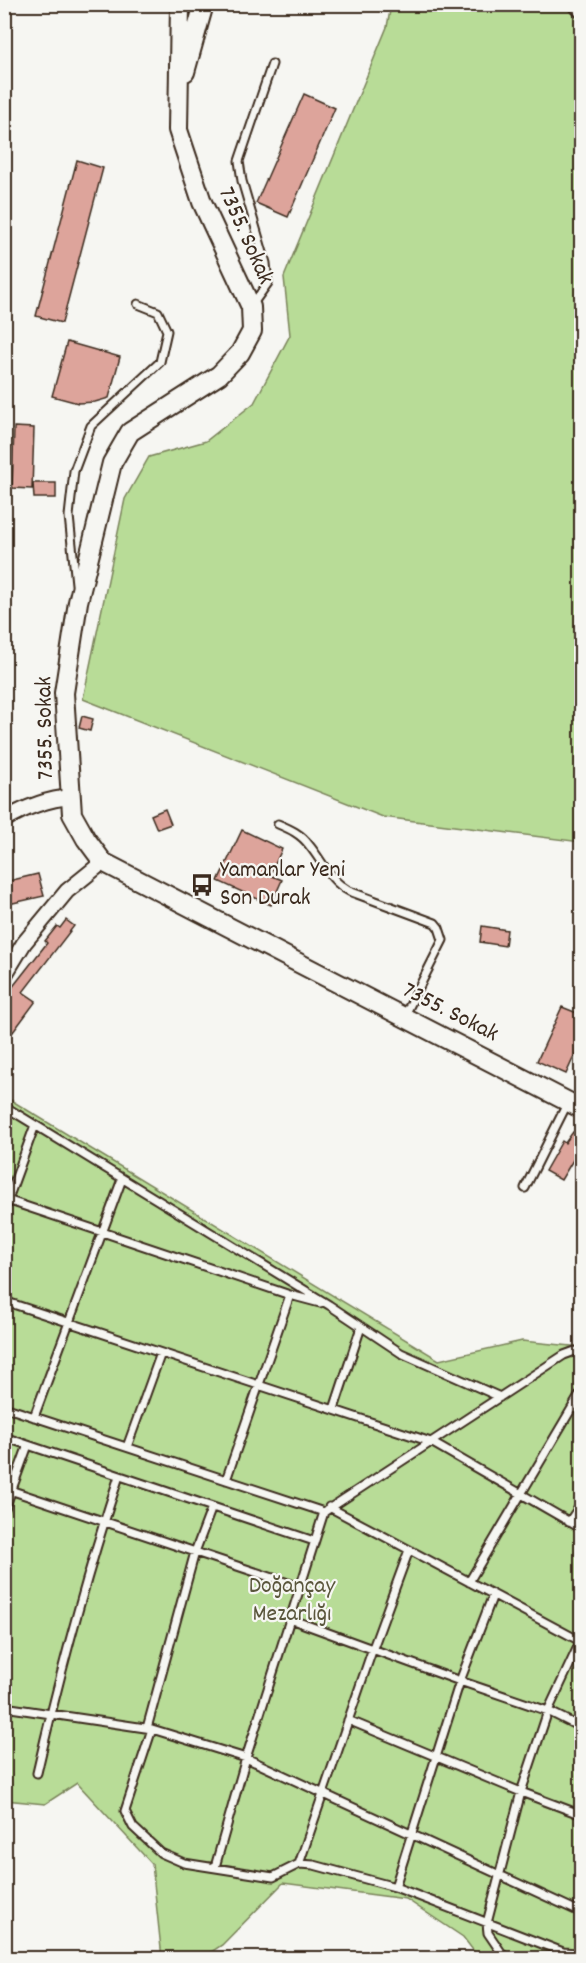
<svg xmlns="http://www.w3.org/2000/svg" width="586" height="1963" viewBox="0 0 586 1963" font-family="Dekko,sans-serif">
<style>
.green{fill:#b8dc97;stroke:#7a835a;stroke-width:1.5}
.building{fill:#dda49b;stroke:#3b2a1e;stroke-width:1.5}
.lines{fill:none;stroke-linecap:round;stroke-linejoin:round}
.lane-casing{stroke:#3b2a1e;stroke-width:11}
.street-casing{stroke:#3b2a1e;stroke-width:18}
.secondary-casing{stroke:#3b2a1e;stroke-width:22}
.lane{stroke:#f6f6f2;stroke-width:7}
.street{stroke:#f6f6f2;stroke-width:14}
.secondary{stroke:#f6f6f2;stroke-width:18}
.labels{text-anchor:middle;dominant-baseline:central;stroke-width:4.5;stroke-linejoin:round;paint-order:stroke}
.street-label{font-size:24px;fill:#3b2a1e;stroke:#f6f6f2}
.poi-label{font-size:24px;fill:#3b2a1e;stroke:#f6f6f2;text-anchor:start}
.park-label{font-size:24px;fill:#5a563c;stroke:#f6f6f2}
</style>
<rect width="100%" height="100%" fill="#f6f6f2"/>
<filter id="ink" filterUnits="userSpaceOnUse"><feTurbulence type="fractalNoise" baseFrequency=".0167" numOctaves="2"/><feDisplacementMap in="SourceGraphic" scale="12" xChannelSelector="R" yChannelSelector="G"/><feConvolveMatrix kernelMatrix="1 2 1 2 8 2 1 2 1" color-interpolation-filters="sRGB"/></filter>
<g filter="url(#ink)">
<path class="green" d="M391,5H581V842L383,817L83,699L125,499L149,457L206,441L254,403L290,335L284,277L387,27Z
M4,1096L439,1360L522,1341L581,1347V1958H479L463,1937L406,1899L283,1883L222,1945L202,1958H162L152,1864L77,1783L45,1804L5,1800Z"/>
<path class="building" d="M304,94L335,108L288,217L256,203Z
M77,160L103,168L62,323L36,316Z
M67,342L120,357L109,398L95,402L78,403L52,396Z
M14,427L34,428L32,489L12,488Z
M33,483H56V498H34Z
M82,716L93,719L90,731L79,728Z
M165,809L171,824L157,829L151,815Z
M242,830L282,849L270,875L282,880L271,905L218,881Z
M38,874L44,896L4,905V882Z
M66,920L74,926L23,992L36,1001L13,1032L4,1027V985L11,989L47,943L45,941L57,926L60,928Z
M482,926L507,930L505,946L480,942Z
M562,1007L582,1015V1039L566,1074L537,1061Z
M573,1132L582,1137V1145L561,1180L545,1171L562,1141L565,1143Z"/>
<g class="lines">
<g class="lane-casing">
<path id="lane" d="M570,4L582,16
M252,305L268,283L266,263L242,181L239,161L272,64
M76,584L69,516L74,471L91,426L160,362L167,331L158,312L138,304
M278,824C290,829 301,834 309,845C323,862 329,880 349,891L435,923L439,928L443,940L404,1017
M4,1106L329,1305L401,1353L500,1397
M525,1188L567,1104
M4,1199L290,1295L320,1303
M4,1210L35,1125
M4,1301L431,1442L582,1529
M4,1407L324,1512L564,1355L575,1351L582,1353
M334,1409L361,1327
M34,1417L122,1179
M4,1437L314,1541
M127,1447L161,1353
M226,1480L290,1295
M4,1488L300,1587
M329,1507L582,1642
M4,1511L28,1445
M569,1522L582,1503
M469,1582L582,1391
M290,1619L460,1681L548,1711L582,1728
M4,1707L152,1729L246,1758L582,1913
M348,1720L521,1792L582,1815
M147,1728L195,1552L212,1507
M152,1729L125,1811L133,1827L161,1853L184,1863L273,1877L299,1864L314,1865L395,1887L563,1952L577,1953L582,1950
M37,1773C60,1673 87,1573 119,1476
M299,1864L373,1648L409,1550
M215,1867L246,1758L324,1512
M395,1887L460,1681L493,1595
M505,1958L488,1933L487,1923L521,1792L548,1711L582,1638"/>
</g>
<g class="street-casing">
<path id="street" d="M4,820C26,807 46,799 71,797
M4,976L24,943L67,891L103,862"/>
</g>
<g class="secondary-casing">
<path id="secondary" d="M180,4L178,130L202,202L251,307L252,331L240,353L219,375L130,432L112,463L78,602L64,693L72,814L86,839L103,862L582,1109
M185,72L204,4"/>
</g>
<use href="#lane" class="lane"/>
<use href="#street" class="street"/>
<use href="#secondary" class="secondary"/>
</g>
</g>
<defs>
<g id="bus-bare" transform="scale(1.8)"><path d="M-5-6H5V4H4V6H2V4H-2V6H-4V4H-5ZM-3.5-4V0h7V-4ZM-3.5 1.2v1.5H-2V1.2ZM2 1.2v1.5H3.5V1.2Z" fill="#3b2a1e" stroke="#f6f6f2" stroke-width="2.5" paint-order="stroke"/></g>
</defs>
<g fill-rule="evenodd">
<use href="#bus-bare" x="202" y="885"/>
</g>
<g class="labels">
<g class="street-label">
<text transform="translate(245 236) rotate(66)">7355. Sokak</text>
<text transform="translate(46 728) rotate(-91)">7355. Sokak</text>
<text transform="translate(450 1013) rotate(27)">7355. Sokak</text>
</g>
<g class="poi-label">
<text x="220" y="871">Yamanlar Yeni<tspan x="220" dy="28">Son Durak</tspan></text>
</g>
<g class="park-label">
<text x="292" y="1587">Doğançay<tspan x="292" dy="28">Mezarlığı</tspan></text>
</g>
</g>
<rect width="586" height="1963" fill="none" stroke="#f6f6f2" stroke-width="24"/>
<rect x="12" y="12" width="562" height="1939" fill="none" stroke="#3b2a1e" stroke-width="2" filter="url(#ink)"/>
</svg>
